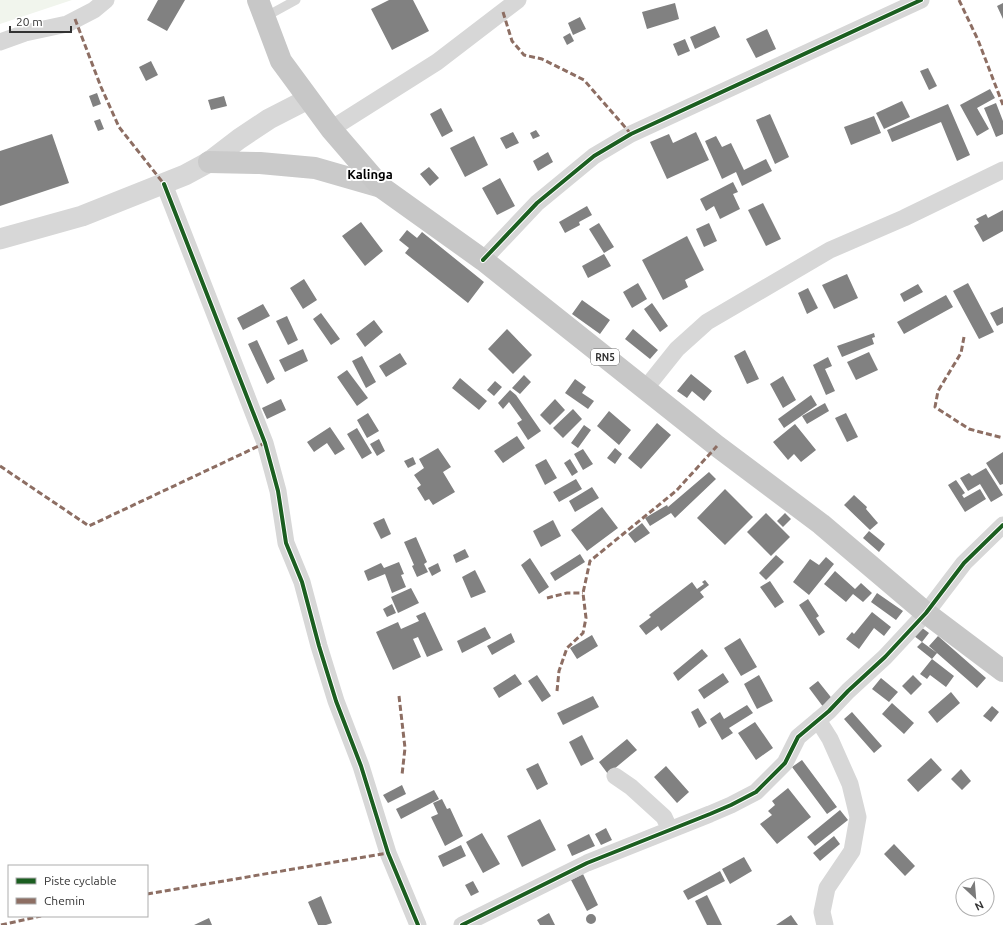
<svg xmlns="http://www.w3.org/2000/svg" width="1003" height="925" viewBox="0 0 1003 925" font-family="Ubuntu,sans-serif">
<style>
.green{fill:#f1f5ed}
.building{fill:#818181}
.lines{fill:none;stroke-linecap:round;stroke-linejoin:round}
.service{stroke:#d7d7d7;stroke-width:9}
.minor{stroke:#d7d7d7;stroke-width:17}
.tertiary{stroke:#d7d7d7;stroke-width:21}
.primary{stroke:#cacaca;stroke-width:22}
.trunk{stroke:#c7c7c7;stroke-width:22}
.quiet{stroke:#8d6e63;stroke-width:3;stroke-dasharray:6 3;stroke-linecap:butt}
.cycleway-casing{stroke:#fff;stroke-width:6}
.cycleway{stroke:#1b5e20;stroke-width:4}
.labels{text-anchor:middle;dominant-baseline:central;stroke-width:4;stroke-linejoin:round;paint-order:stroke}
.shield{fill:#fff;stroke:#707070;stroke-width:1}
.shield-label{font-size:10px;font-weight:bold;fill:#333}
.quarter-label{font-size:13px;font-weight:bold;fill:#000;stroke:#fff}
</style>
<rect width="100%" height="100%" fill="#fff"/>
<path class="green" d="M0,0H72L0,24Z"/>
<path class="building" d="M158,0H185L167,31L147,20Z
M389,0H413L429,31L392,50L371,9Z
M675,3L679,19L647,29L642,12Z
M1003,3V19L997,6Z
M580,17L586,29L573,35L568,23Z
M715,26L720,37L695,49L690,37Z
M767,29L776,49L756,58L746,39Z
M570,33L574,41L567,45L563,37Z
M685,39L690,51L678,56L673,44Z
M151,61L158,75L146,81L139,67Z
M928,68L937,86L929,90L920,71Z
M990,89L995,98L977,108L989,129L977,136L960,105Z
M97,93L101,104L93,107L89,96Z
M224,96L227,106L211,110L208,100Z
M902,101L910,117L884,129L876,113Z
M996,103L1003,121V134L996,137L984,108Z
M948,104L970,155L957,161L941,122L892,142L887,130Z
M441,108L453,131L442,137L430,114Z
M770,114L789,157L775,164L756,120Z
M874,116L881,133L851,145L844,127Z
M100,119L104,129L98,131L94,121Z
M536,130L540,136L533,139L530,133Z
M513,132L519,143L506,149L500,138Z
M696,132L709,160L667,179L650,142L669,134L673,143Z
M52,134L69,183L0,206V151Z
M474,136L488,165L465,177L450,148Z
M716,136L722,147L731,143L744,170L766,159L772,171L742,186L736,172L722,179L705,141Z
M548,152L553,162L538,171L533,161Z
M429,167L439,178L430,186L420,174Z
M500,178L515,206L497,215L482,188Z
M733,182L738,192L733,194L740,209L720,219L714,206L706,211L700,199Z
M763,203L781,239L766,246L748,210Z
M587,206L592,215L579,222L580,225L565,233L559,222Z
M1003,210V231L983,242L974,226L979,223L976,219L986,214L988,218Z
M361,222L383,251L365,266L342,236Z
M599,223L614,247L604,253L589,229Z
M709,223L717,241L704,247L696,229Z
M407,230L417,238L422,232L484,282L468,303L405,253L409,248L399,240Z
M687,236L704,270L685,280L688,287L663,300L642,260Z
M604,254L611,266L588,278L582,266Z
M847,274L858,298L834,309L822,285Z
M304,279L317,300L303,309L290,288Z
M638,283L647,299L632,308L623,292Z
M968,283L994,332L979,339L953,291Z
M918,284L923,292L904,302L900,294Z
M808,288L818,308L807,314L798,293Z
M946,295L953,307L904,334L897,322Z
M582,300L610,320L600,334L572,314Z
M652,303L668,326L660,332L644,309Z
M263,304L270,316L243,330L237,318Z
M1003,307V323L997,326L990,313Z
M321,313L340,339L331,345L313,319Z
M287,316L298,340L288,345L276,321Z
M374,320L383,332L365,347L356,334Z
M507,329L532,355L513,374L488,349Z
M633,329L658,350L650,359L625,339Z
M874,333L875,337L872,338L874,344L842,357L837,346Z
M257,340L275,379L267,384L248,344Z
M303,349L308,361L285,372L279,360Z
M745,350L759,379L747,384L734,356Z
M869,352L878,370L856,380L847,362Z
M400,353L407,364L386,377L379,366Z
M362,356L376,382L366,388L352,361Z
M828,357L832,366L825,369L835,391L826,395L813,365Z
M347,370L368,398L357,406L337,377Z
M691,374L712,391L704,401L692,391L687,398L677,391Z
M524,375L531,382L520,394L512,388Z
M783,376L796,400L783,408L770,384Z
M460,378L487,401L479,410L452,388Z
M575,379L586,387L582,393L594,401L588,409L565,393Z
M495,381L502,387L494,396L487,390Z
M510,390L516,395L541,431L528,440L517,423L522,420L509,402L503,409L498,403Z
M811,395L817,405L784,428L778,419Z
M281,399L286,410L267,419L262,408Z
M555,399L565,410L550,425L540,415Z
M825,403L829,411L807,424L802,416Z
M573,409L582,419L563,438L553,428Z
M609,411L631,430L619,445L597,426Z
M368,413L379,431L367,438L357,420Z
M846,413L858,437L847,442L835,418Z
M657,423L671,435L641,469L628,458Z
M795,424L816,450L801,462L794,454L788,460L773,442Z
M584,425L591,430L578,448L571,443Z
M330,427L345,449L335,455L327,443L314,452L307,442Z
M357,428L372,453L362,459L347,434Z
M517,436L525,448L503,463L494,451Z
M379,439L385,451L377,456L370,444Z
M438,448L451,467L443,472L455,492L433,505L429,499L425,501L417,488L421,485L414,475L424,468L419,459Z
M615,448L622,454L615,464L607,458Z
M583,449L593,464L583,470L574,454Z
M1003,452V484L1000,485L986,463Z
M413,457L416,464L408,468L404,461Z
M546,459L557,478L545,485L535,465Z
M570,459L578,472L572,476L564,463Z
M986,468L1003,495L991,502L980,484L968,491L960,478L969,473L972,476Z
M709,472L716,479L675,518L671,513L650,526L645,518L667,505L668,507Z
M576,479L582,489L559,502L553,492Z
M956,480L965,493L962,495L964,498L980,489L986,499L965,512L948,485Z
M592,487L599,498L575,512L569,501Z
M725,489L753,517L725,545L697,518Z
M854,495L867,507L866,509L878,523L870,530L844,505Z
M602,507L618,528L587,551L571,530Z
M766,513L790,537L771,556L747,532Z
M785,513L791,519L783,527L777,521Z
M384,518L391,534L381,539L373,523Z
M553,520L561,536L541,547L533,531Z
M642,523L650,533L635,543L628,534Z
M869,531L885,544L879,552L863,538Z
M416,537L427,562L424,564L428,572L417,577L412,566L414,565L404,542Z
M465,549L469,557L456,563L453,555Z
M580,554L585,562L555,581L550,573Z
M776,555L784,562L766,580L759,573Z
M826,557L834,564L809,595L793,582L810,559L819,565Z
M530,558L549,587L539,594L521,565Z
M399,562L404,574L401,575L406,587L392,593L385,574L368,581L364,571L381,563L384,568Z
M438,563L441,571L432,576L428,568Z
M475,570L486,592L471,598L462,577Z
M835,571L855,589L861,583L872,593L863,602L853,594L846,602L824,584Z
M705,580L709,585L700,592L704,597L661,631L658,626L646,635L639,626L651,617L649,615L692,582L697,589L704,584L702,582Z
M770,581L784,602L775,608L760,587Z
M411,588L419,603L398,613L391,597Z
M877,593L903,611L896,620L871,602Z
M808,599L819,616L816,618L825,632L819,636L799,605Z
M392,604L396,613L387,617L383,609Z
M425,612L443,650L427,657L418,637L413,639L421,657L393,670L376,632L398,622L401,629L419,621L416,616Z
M872,612L891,627L884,636L874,628L859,649L846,639L852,632L854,634Z
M485,627L491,638L462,653L457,641Z
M921,627L929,633L922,642L914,636Z
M511,633L515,642L492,655L487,646Z
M592,635L598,646L577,659L570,648Z
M938,636L986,678L977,688L929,646Z
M740,638L757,667L741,676L724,648Z
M922,642L937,653L932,659L954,676L946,687L930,675L927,679L920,674L932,659L917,647Z
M702,649L708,656L678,681L673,673Z
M723,673L729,682L704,699L698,690Z
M515,674L522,684L499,698L493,688Z
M537,675L551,696L542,702L528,681Z
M759,675L773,701L757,709L744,684Z
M913,675L922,684L911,695L902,686Z
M881,678L898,692L889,702L872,689Z
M818,681L834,701L824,708L809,688Z
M951,692L960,703L937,723L928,712Z
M593,696L599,707L563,725L557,713Z
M892,703L914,723L904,734L882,714Z
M747,705L753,713L729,728L733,733L722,740L710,719L720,712L724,719Z
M992,706L999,712L991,722L983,716Z
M698,708L707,723L699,728L691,712Z
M852,712L882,746L874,753L844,719Z
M755,722L773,748L756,760L738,733Z
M582,735L594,759L581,766L569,742Z
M627,739L637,750L608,774L599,762Z
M931,758L942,770L918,792L907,780Z
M802,760L837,807L827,814L792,767Z
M538,763L548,784L537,790L526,769Z
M666,766L689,792L677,803L654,777Z
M961,769L971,781L962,790L951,779Z
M402,785L406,794L388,803L383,795Z
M788,788L811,817L777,844L760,824L772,815L768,811L775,805L772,801Z
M434,790L439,799L401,819L396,809Z
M442,799L447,809L450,808L463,836L445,846L431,817L438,814L433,803Z
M840,810L848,820L815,846L807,837Z
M540,819L556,850L522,867L507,836Z
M606,828L612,840L601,845L595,834Z
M482,833L500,864L483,873L466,842Z
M589,834L595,846L572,856L567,845Z
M834,836L840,844L820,861L813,853Z
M894,844L915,866L905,876L884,854Z
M461,845L466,856L443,867L438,856Z
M744,857L752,871L730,884L722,869Z
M720,871L725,881L688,900L683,891Z
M583,874L598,905L587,911L571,880Z
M473,881L479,892L471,896L465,885Z
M707,895L722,925H707L695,901Z
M321,896L332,923L326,925H318L308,902Z
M549,913L555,925H540L537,920Z
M586 919a5 5 0 1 1 10 0a5 5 0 1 1-10 0Z
M791,915L798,925H776Z
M209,918L212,925H194Z"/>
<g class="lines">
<path class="service" d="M265,17L296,0"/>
<path class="minor" d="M0,42L25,33L67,24L94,10L106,0
M331,129L437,62L518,0
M164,184L265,443L278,491L286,543L302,582L319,646L336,701L361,766L388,853L418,925
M483,260L537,203L594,156L631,134L921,0
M645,389L677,349L707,322L830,250L904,218L1003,170
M818,720L830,739L850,784L858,817L852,851L827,888L822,912L825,925
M615,776L631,787L664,817L670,830
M462,925L587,863L710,814L731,805L756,792L785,763L798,737L829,711L848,691L885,657L926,613L964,563L1003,525"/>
<path class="tertiary" d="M0,239L82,216L185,175L209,162L239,139L269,119L308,99"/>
<path class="primary" d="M209,162L260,163L315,168L381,187"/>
<path class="trunk" d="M258,0L281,61L331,129L381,187L483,260L717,446L821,524L926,613L1003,671"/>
<path class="quiet" d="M959,0L978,40L1003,105
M503,12L512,41L524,55L542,59L584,80L631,134
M75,19L101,87L119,127L164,184
M964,337L961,353L938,391L935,407L969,429L1003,438
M0,466L89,526L265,443
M547,598L567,593H583
M557,691L559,671L567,648L583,633L586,618L583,593L590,561L676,491L717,446
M399,696L405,748L402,775
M147,894L388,853
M1,925L41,916"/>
<g class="cycleway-casing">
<path id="cycleway" d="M164,184L265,443L278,491L286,543L302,582L319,646L336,701L361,766L388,853L418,925
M483,260L537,203L594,156L631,134L921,0
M462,925L587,863L710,814L731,805L756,792L785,763L798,737L829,711L848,691L885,657L926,613L964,563L1003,525"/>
</g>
<use href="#cycleway" class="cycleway"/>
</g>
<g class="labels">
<rect class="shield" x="591" y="349" width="28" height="16" rx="3"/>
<g class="shield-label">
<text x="605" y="357">RN5</text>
</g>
<g class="quarter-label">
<text x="370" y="174">Kalinga</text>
</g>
</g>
<rect x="8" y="865" width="140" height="52" fill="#ffffff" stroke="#adadad"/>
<rect x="16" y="878" width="20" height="6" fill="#1b5e20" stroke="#adadad"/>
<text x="44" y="885" font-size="12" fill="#333333">Piste cyclable</text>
<rect x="16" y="898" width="20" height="6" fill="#8d6e63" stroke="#adadad"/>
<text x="44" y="905" font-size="12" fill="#333333">Chemin</text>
<g transform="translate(975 897) rotate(154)"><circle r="19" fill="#ffffff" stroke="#adadad"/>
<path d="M0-3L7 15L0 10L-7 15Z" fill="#7a7a7a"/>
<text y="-6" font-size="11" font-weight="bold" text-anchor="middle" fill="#333333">N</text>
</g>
<path d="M10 26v6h61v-6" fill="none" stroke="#333333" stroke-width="2"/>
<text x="16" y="26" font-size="12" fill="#333333" stroke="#ffffff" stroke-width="3" paint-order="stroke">20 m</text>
</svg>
